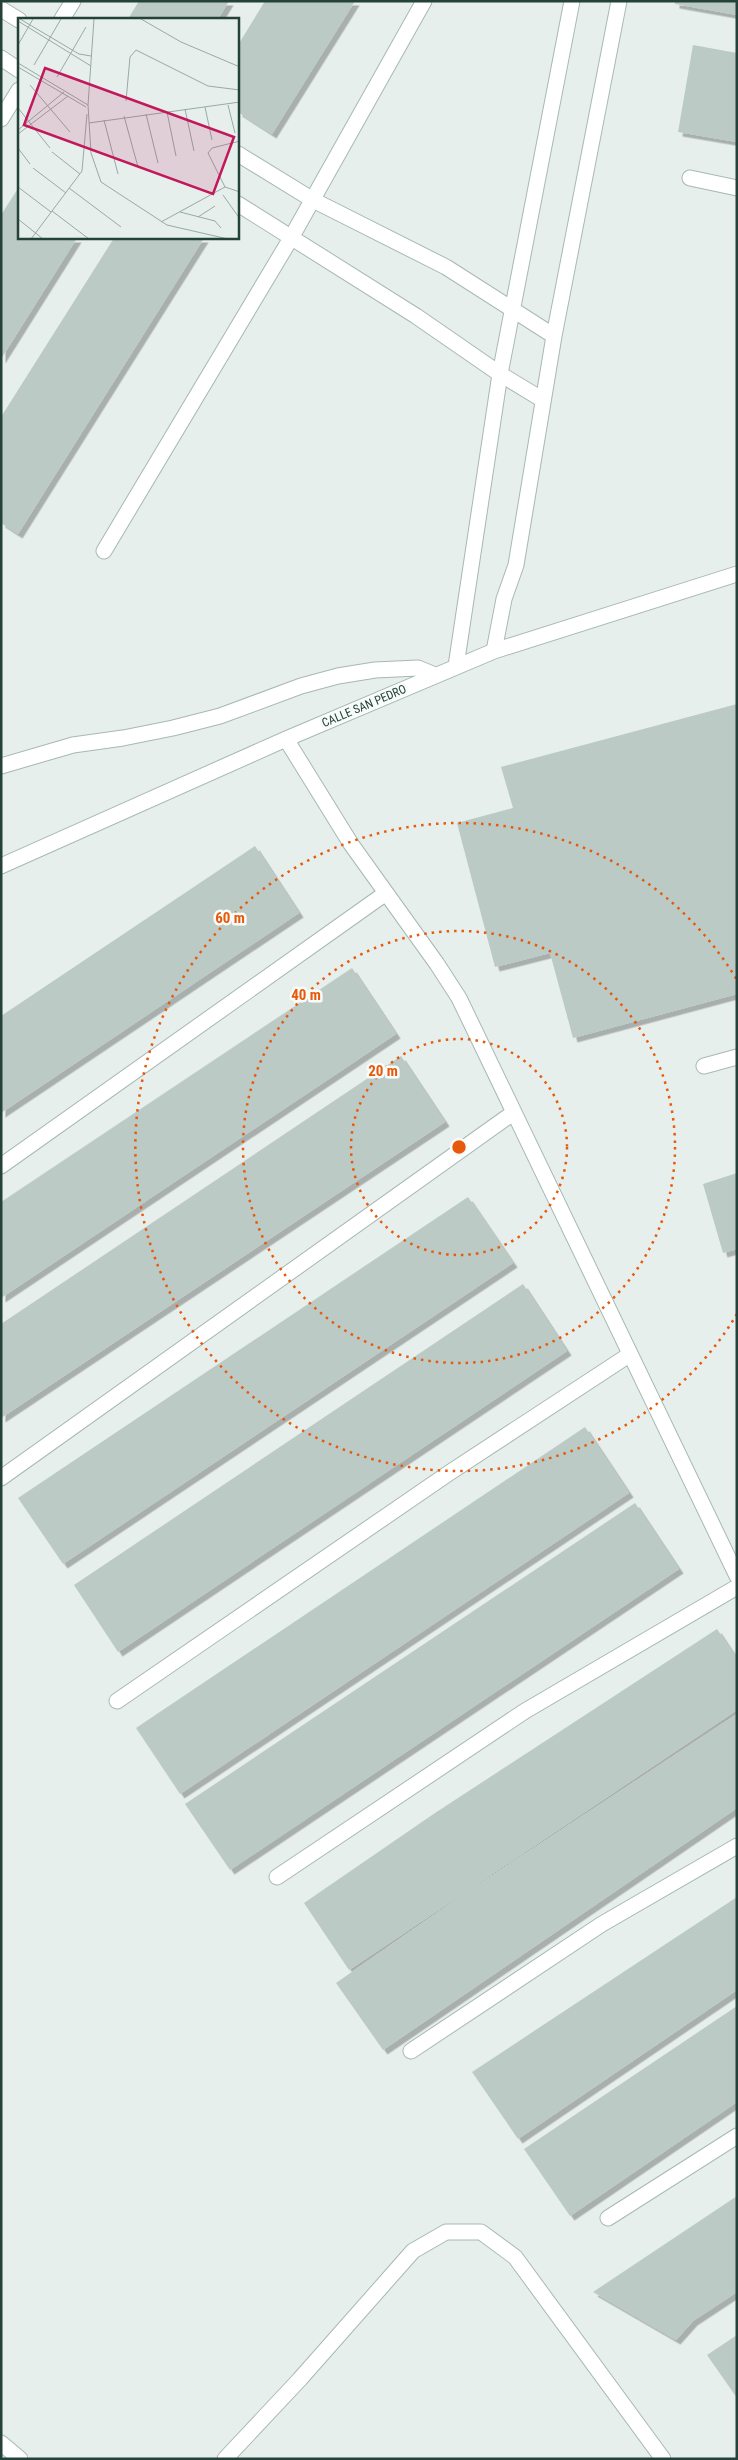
<svg xmlns="http://www.w3.org/2000/svg" width="738" height="2460" viewBox="0 0 738 2460" font-family="'Roboto Condensed',sans-serif">
<style>
.building{fill:#bbcac4;filter:url(#shadow)}
.lines{fill:none;stroke-linecap:round;stroke-linejoin:round}
.minor-casing{stroke:#a8b8b2;stroke-width:17}
.minor{stroke:#fff;stroke-width:15}
.ring{fill:none;stroke:#e8590c;stroke-width:2.5;stroke-dasharray:2.5 5}
.labels{text-anchor:middle;dominant-baseline:central;stroke-width:5;stroke-linejoin:round;paint-order:stroke}
.street-label{font-size:12px;fill:#24423a;stroke:#f7fbf9}
.inset-road{fill:none;stroke:#98aaa4;stroke-width:1}
.view{fill:#c2185b;fill-opacity:0.15;stroke:#c2185b;stroke-width:2.5}
.inset-edge{fill:none;stroke:#24423a;stroke-width:2.5}
.centre{fill:#e8590c;stroke:#f7fbf9;stroke-width:2.5}
.ring-label{font-size:15px;text-anchor:middle;font-weight:bold;fill:#e8590c;stroke:#f7fbf9;stroke-width:5;stroke-linejoin:round;paint-order:stroke}
</style>
<defs>
<filter id="shadow"><feDropShadow dx="4.5" dy="4.5" stdDeviation="0" flood-color="#0004"/></filter>
</defs>
<rect width="100%" height="100%" fill="#e6efeb"/>
<path class="building" d="M139,1H229L218,19H128Z
M265,1H355L272,134L238,112V45Z
M675,1H737V15L675,4Z
M693,45L737,53V142L678,132Z
M19,187V238H77L1,359V215Z
M114,238H204L18,534L1,523V417Z
M737,704V994L573,1038L550,953L495,967L457,823L513,808L501,767Z
M255,846L299,913L1,1113V1016Z
M352,968L396,1034L1,1298V1202Z
M401,1056L445,1122L1,1418V1324Z
M737,1173V1249L723,1253L703,1184Z
M468,1197L513,1263L63,1564L18,1498Z
M523,1284L567,1351L118,1652L74,1585Z
M585,1427L629,1493L180,1794L136,1728Z
M635,1503L679,1569L230,1870L185,1804Z
M717,1629L737,1659V1710L349,1970L304,1903L435,1813Z
M737,1714V1808L383,2050L336,1983L467,1892Z
M737,1897V1990L518,2139L472,2072Z
M737,2006V2102L570,2216L524,2149Z
M737,2196V2292L693,2321L676,2340L593,2292Z
M737,2335V2398L707,2355Z"/>
<g class="lines">
<g class="minor-casing">
<path id="minor" d="M1,9L19,20
M62,19L73,1
M1,58L19,70
M1,119L19,90
M238,154L313,200L446,267L554,336
M690,178L737,188
M238,204L416,316L500,374L543,400
M104,551L291,238L424,1
M494,651L504,599L516,565L554,336L619,1
M456,666L500,374L572,1
M286,739L351,844L437,964L459,998L737,1576
M1,766L73,745L123,738L173,728L220,716L301,686L338,676L375,670L418,668L435,675
M1,866L286,739L494,651L737,574
M704,1066L737,1057
M1,1166L386,893
M1,1478L513,1113
M117,1701L449,1473L629,1355
M277,1877L525,1711L737,1587
M411,2051L602,1924L737,1846
M608,2218L737,2136
M1,2443L20,2459
M225,2459L300,2379L413,2251L446,2232H481L515,2257L663,2459"/>
</g>
<use href="#minor" class="minor"/>
</g>
<g class="ring">
<circle cx="459" cy="1147" r="108"/>
<circle cx="459" cy="1147" r="216"/>
<path d="M737 1314A324 324 0 1 1 737 980"/>
</g>
<g class="labels">
<g class="street-label">
<text transform="translate(364 706) rotate(-23)">CALLE SAN PEDRO</text>
</g>
</g>
<g transform="translate(18 18)">
<rect width="221" height="221" fill="#e6efeb"/>
<path class="inset-road" d="M2,1L61,36L73,38M76,1L70,87L73,135L83,164L149,207L210,221M123,1L163,24L222,49M0,3L73,48M0,27L15,1M0,45L70,87M16,47L43,1M0,49L68,89M39,59L68,9M12,67L52,114M108,83L112,39L118,32L190,68L222,72M210,87L217,115M187,89L194,122M0,90L32,130M167,91L176,133M149,94L158,138M128,96L140,145M106,98L120,149M86,102L100,156M71,105L222,84M0,112L46,74M0,116L50,78M0,130L12,146M34,134L62,156M15,150L48,175M0,169L33,194M207,169L190,135L194,130L222,123M51,170L103,209M205,177L222,201M34,193L71,221M162,194L197,203L203,210M180,199L197,188M0,201L25,221M143,204L207,169L222,174M13,221L64,153L69,96"/>
<path class="view" d="M27,50L216,119L195,176L6,107Z"/>
<rect width="221" height="221" class="inset-edge"/>
</g>
<circle cx="459" cy="1147" r="8" class="centre"/>
<g class="ring-label">
<text x="230" y="923">60 m</text>
<text x="306" y="1000">40 m</text>
<text x="383" y="1076">20 m</text>
</g>
<rect width="738" height="2460" fill="none" stroke="#24423a" stroke-width="5"/>
</svg>
